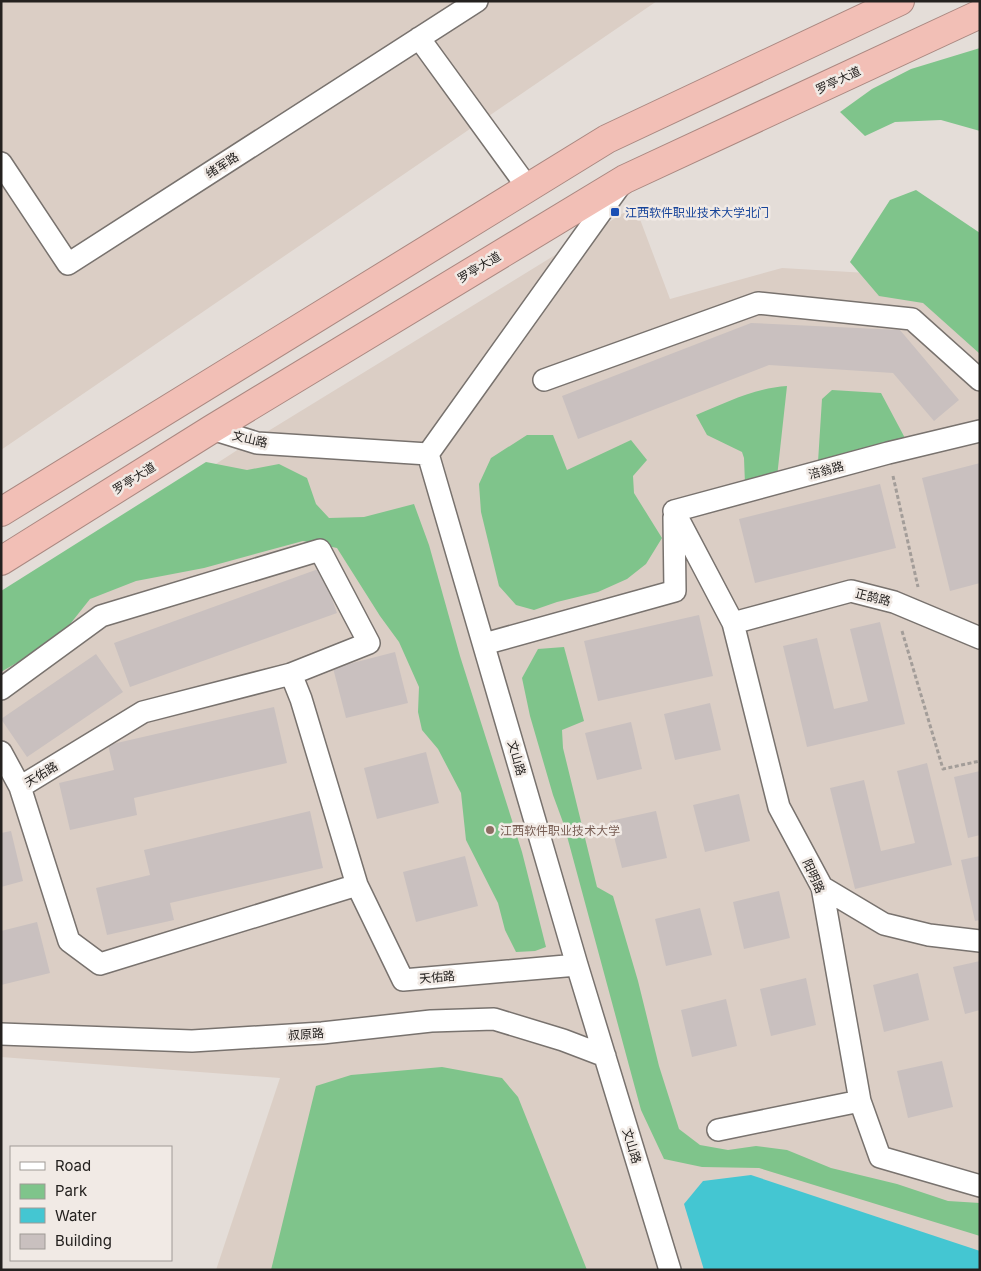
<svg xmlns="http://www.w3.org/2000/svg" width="981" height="1271" viewBox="0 0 981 1271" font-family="Inter,'Noto Sans SC',sans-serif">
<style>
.built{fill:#dbcec5}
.green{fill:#7fc48b}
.water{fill:#44c6d2}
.building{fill:#c9c0bf}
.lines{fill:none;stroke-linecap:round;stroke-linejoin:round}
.street-casing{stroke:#78726e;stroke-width:24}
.highway-casing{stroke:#aa8881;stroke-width:30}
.path{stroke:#a39d99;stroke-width:3;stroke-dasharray:4 2.5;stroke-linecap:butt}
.street{stroke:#fff;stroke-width:21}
.highway{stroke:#f2bfb6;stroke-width:28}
.transit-dot{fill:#1a4fb4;stroke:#f1eae5;stroke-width:2}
.education-dot{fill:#8d6e63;stroke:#f1eae5;stroke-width:2}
.labels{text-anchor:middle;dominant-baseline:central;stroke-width:5;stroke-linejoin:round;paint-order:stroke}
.street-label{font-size:12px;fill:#24211f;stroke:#f1eae5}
.transit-label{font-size:12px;fill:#164399;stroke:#f1eae5;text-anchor:start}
.education-label{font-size:12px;fill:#785e54;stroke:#f1eae5;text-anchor:start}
</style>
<rect width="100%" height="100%" fill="#e4ddd8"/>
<path class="built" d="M1,1H657L1,450Z
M635,206L670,299L782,268L935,277L980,315V1270H216L280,1078L1,1057V603L242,447Z"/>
<path class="green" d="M980,48V131L941,120L895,122L865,136L840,112L872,89L911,69Z
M916,190L980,233V354L923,303L879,296L850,262L890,200Z
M787,386L777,477L745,484L744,458L742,452L707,435L696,415C725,403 755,388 787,386Z
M832,390L881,393L906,440L818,462L822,399Z
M527,435H553L567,470L631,440L647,460L633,476L634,493L662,538L646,564L627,579L598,592L557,602L534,610L516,605L499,586L481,512L479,484L491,458Z
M206,462L247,470L279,464L307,478L316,504L329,518L364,517L414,504L429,545L460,656L522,852L546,947L535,951L516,952L505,930L498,903L466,840L461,793L438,749L422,730L418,712L419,687L399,642L380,616L337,548L303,541L204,568L136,581L90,599L59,638L1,672V591Z
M564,647L584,721L562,730L563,748L597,887L613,896L638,981L659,1066L679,1129L700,1145L728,1150L756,1146L787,1150L831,1168L897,1184L948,1201L980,1203V1236L759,1168L702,1167L664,1159L641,1110L564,825L553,795L530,716L522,678L538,649Z
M442,1067L502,1078L518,1097L587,1270H271L316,1086L351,1075Z"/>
<path class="water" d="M751,1175L980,1251V1270H704L684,1204L703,1181Z"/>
<path class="building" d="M751,323L900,330L959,400L934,421L893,373L769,365L578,439L562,396Z
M980,463V583L950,591L922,478Z
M880,484L896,548L755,583L739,519Z
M321,568L337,613L130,687L114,643Z
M699,615L713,676L598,701L584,641Z
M880,622L905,724L807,747L783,646L817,638L834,709L868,701L850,629Z
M395,652L408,703L346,718L333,668Z
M96,654L123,692L27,757L1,719Z
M710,703L721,750L675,760L664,714Z
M274,707L287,763L134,798L137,815L70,830L59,783L114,770L108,745Z
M631,722L642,769L597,780L585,733Z
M426,752L439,803L377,819L364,768Z
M927,763L952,865L855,889L830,788L864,780L881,851L915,843L897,771Z
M980,771V835L968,838L954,777Z
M739,794L750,841L705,852L693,805Z
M310,811L323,868L170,903L174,920L107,935L96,888L150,875L144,850Z
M656,811L667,858L622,868L610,821Z
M11,831L23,881L1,887V833Z
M465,856L478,906L416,922L403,872Z
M980,856V920L975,921L961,860Z
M779,891L790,938L744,949L733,902Z
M700,908L712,955L666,966L655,919Z
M37,922L50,973L1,985V931Z
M980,961V1010L965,1014L953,967Z
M918,973L929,1020L884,1032L873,985Z
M806,978L816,1025L771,1036L760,989Z
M726,999L737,1046L692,1057L681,1010Z
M942,1061L953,1107L908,1118L897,1071Z"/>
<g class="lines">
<g class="street-casing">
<path id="street" d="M419,38L528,188
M1,163L68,264L477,1
M544,380L758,303L912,319L980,380
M212,429L257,443L428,454L577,965L670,1270
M428,454L621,184
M674,511L733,623L779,807L822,887L860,1101L880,1157L980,1186
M674,511L888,453L980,431
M733,623L851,591L894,602L980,638
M484,644L675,591L674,517
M1,689L101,616L320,550L369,643L291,674
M1,752L20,787
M357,885L100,964L69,941L20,787L143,712L291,674L301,699L357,885L403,980L577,965
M822,887L884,924L929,935L980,941
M1,1034L192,1041L322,1033L431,1021L494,1019L563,1040L605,1056
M718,1130L860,1101"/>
</g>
<g class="highway-casing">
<path id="highway" d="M1,512L607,139L900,1
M1,561L212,429L625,179L980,14"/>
</g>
<path class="path" d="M893,476L918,587
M902,631L943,769L980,761"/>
<use href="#street" class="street"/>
<use href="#highway" class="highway"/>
</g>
<rect class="transit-dot" x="610" y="207" width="10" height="10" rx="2.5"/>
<circle class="education-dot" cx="490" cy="830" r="5"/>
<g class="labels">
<g class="street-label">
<text transform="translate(838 80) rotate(-25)">罗亭大道</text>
<text transform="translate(222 165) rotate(-33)">绪军路</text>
<text transform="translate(479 267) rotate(-31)">罗亭大道</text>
<text transform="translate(250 439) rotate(13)">文山路</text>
<text transform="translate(826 470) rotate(-15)">涪翁路</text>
<text transform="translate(134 478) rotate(-32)">罗亭大道</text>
<text transform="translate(873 597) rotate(14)">正鹄路</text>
<text transform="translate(517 758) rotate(74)">文山路</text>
<text transform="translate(41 774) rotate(-31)">天佑路</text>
<text transform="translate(814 876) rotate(66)">阳明路</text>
<text transform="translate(437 977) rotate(-5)">天佑路</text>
<text transform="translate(306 1034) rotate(-4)">叔原路</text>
<text transform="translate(632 1146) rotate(73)">文山路</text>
</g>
<g class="transit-label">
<text x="625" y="212">江西软件职业技术大学北门</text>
</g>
<g class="education-label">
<text x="500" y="830">江西软件职业技术大学</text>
</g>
</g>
<rect width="981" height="1271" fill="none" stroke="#24211f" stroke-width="5"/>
<rect x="10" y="1146" width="162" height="115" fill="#f1eae5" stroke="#9f9a96"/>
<rect x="20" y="1162" width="25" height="8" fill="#ffffff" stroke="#9f9a96"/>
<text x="55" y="1171" font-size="15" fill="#24211f">Road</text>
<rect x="20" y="1184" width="25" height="15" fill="#7fc48b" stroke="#9f9a96"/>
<text x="55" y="1196" font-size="15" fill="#24211f">Park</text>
<rect x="20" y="1208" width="25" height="15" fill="#44c6d2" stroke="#9f9a96"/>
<text x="55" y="1221" font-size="15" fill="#24211f">Water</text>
<rect x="20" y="1234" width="25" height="15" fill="#c9c0bf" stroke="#9f9a96"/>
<text x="55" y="1246" font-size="15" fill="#24211f">Building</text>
</svg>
